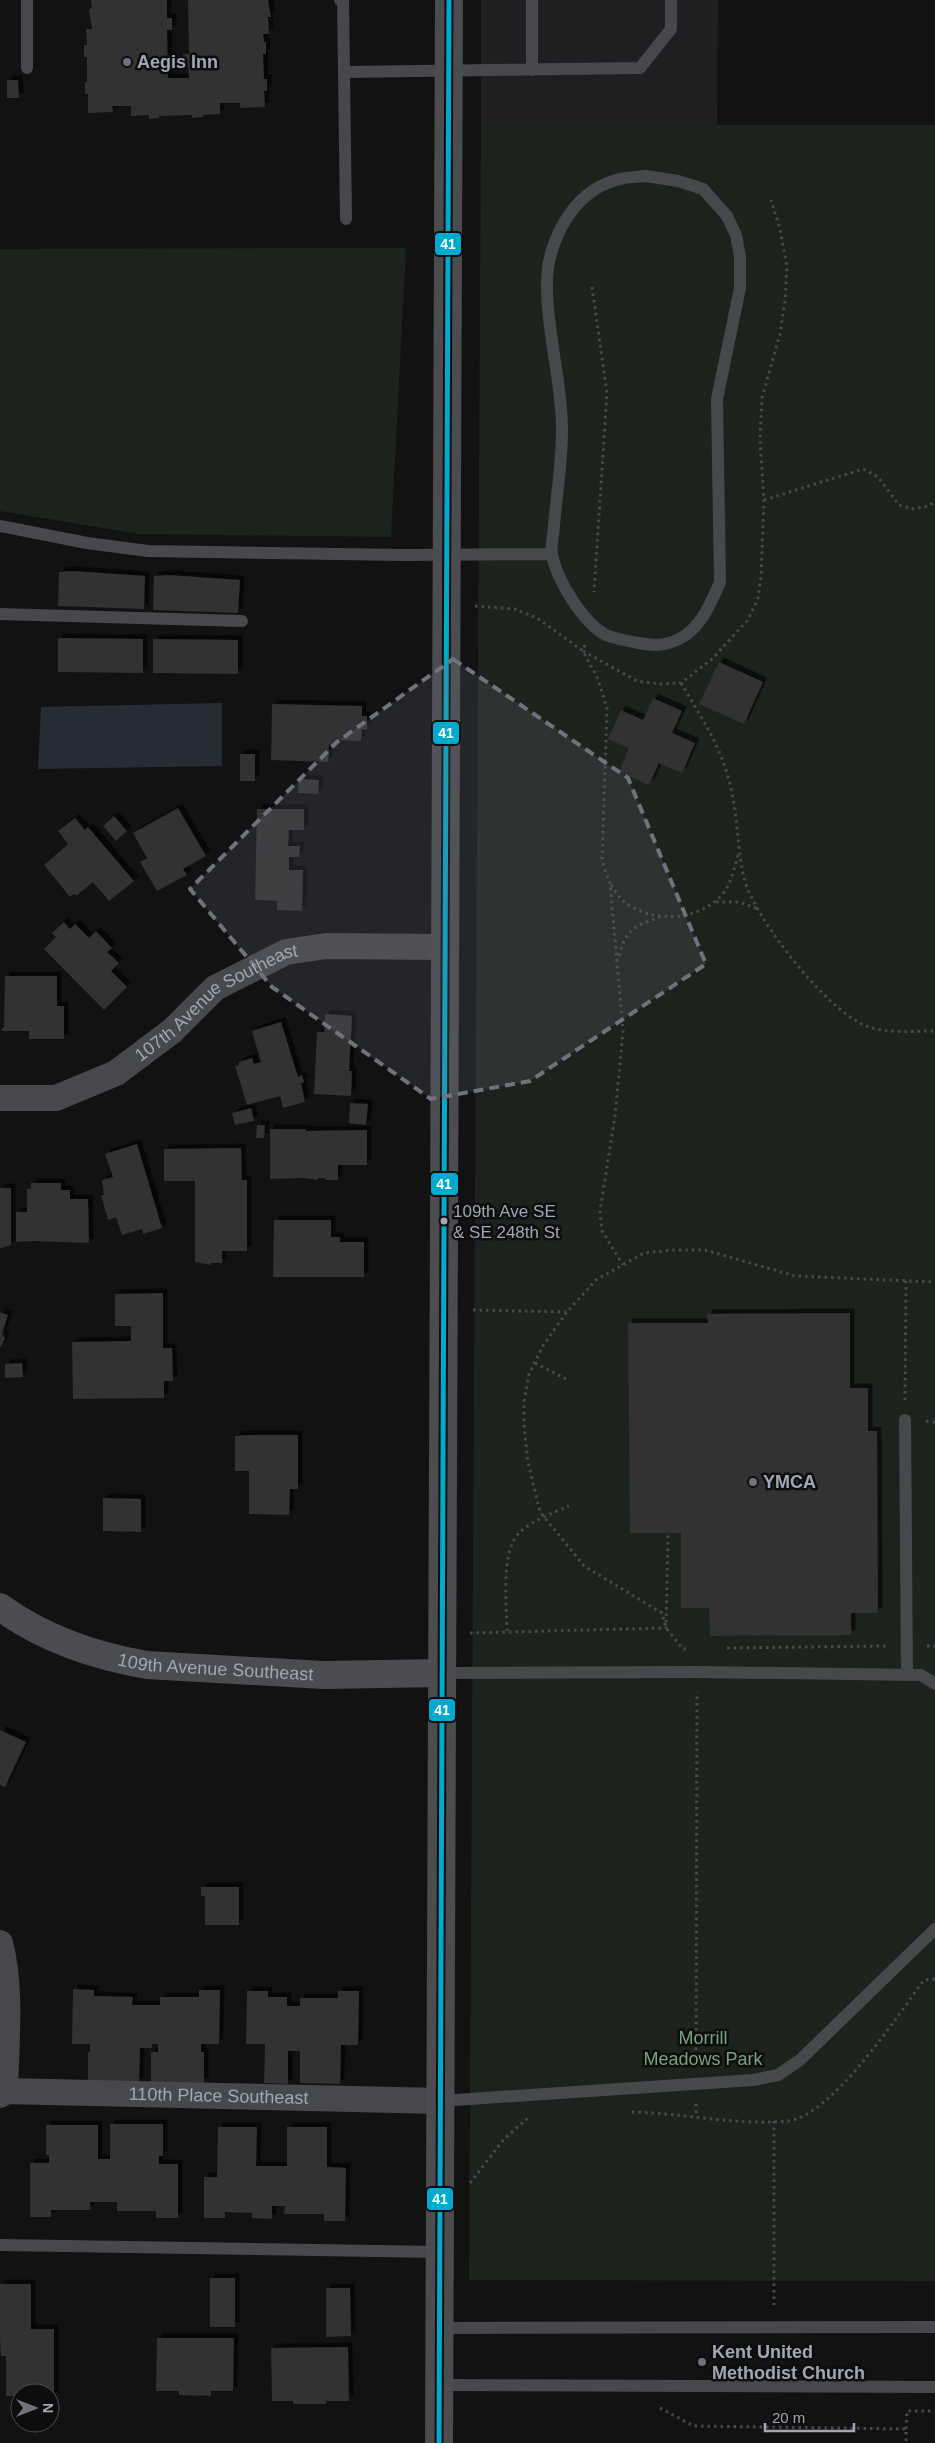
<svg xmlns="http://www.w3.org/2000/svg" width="935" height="2443" viewBox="0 0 935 2443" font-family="Helvetica,sans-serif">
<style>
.built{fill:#1f1f21}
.green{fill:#1c231d}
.water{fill:#252c35}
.building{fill:#303032;filter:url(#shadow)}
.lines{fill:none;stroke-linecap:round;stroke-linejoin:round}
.path{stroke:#48484d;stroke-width:3;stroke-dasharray:2.5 4;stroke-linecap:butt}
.lane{stroke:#46484c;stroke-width:12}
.street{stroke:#46484c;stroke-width:26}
.secondary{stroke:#4a4c50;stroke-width:28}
.bus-1-casing{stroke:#0d0d0e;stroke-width:9}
.bus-1{stroke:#00a9ce;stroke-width:5}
.marked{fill:#70727c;fill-opacity:0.2;stroke:#70727c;stroke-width:4;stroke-dasharray:10 6;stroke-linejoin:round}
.poi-dot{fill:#70727c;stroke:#0d0d0e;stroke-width:2}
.bus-dot{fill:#a2a6b5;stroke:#0d0d0e;stroke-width:2}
.labels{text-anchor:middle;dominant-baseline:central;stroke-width:5;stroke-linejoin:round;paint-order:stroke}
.bus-label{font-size:17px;fill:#a2a6b5;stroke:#0d0d0e;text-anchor:start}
.poi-label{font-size:18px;font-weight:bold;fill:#a2a6b5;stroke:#0d0d0e;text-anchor:start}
.street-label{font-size:18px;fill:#a2a6b5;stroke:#0d0d0e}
.park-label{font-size:18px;fill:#78a17e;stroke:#0d0d0e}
.line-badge{stroke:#0d0d0e;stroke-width:2}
.badge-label{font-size:14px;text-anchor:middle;font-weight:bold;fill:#fff}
</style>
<defs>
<filter id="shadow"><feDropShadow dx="4.5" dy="-4.5" stdDeviation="0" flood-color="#0009"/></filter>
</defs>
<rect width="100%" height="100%" fill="#121213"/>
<path class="built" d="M481,0H718L717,125H481Z"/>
<path class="green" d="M481,125H935V2281L469,2280Z
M406,248L391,537L139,534L0,511V249Z"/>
<path class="water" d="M222,703V766L38,769L41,707Z"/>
<path class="building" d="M91,0H167V18H172V30H167L168,78H189L188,67H184L183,54H189L188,0H268L271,17H268L269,34H263L264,42H266V54H263L264,79H267V91H264L265,107L240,108V103H220V114L203,115V117L192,118V115L159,116V118L149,119V115L131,116V106H112L113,112L88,113V94H85V82H87V57H84V45H87L86,29H92L89,9L92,8Z
M7,80H18L19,98H7Z
M73,571L145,576L144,609L58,606L59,572Z
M169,575L240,580L238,613L153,610L154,576Z
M58,638L143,639V673L58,672Z
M153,639L238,640V674L153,673Z
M719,662L763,682L744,724L699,704Z
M653,698L682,711L672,733L695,743L682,773L659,763L649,785L619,772L629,748L608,739L621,710L643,720Z
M272,704L362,706V716H367V730L362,729L361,741L337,740V745H329L328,762L271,760Z
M240,754H255V781H240Z
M299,779L319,780L318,794L298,793Z
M178,808L206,856L183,869L187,875L157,891L140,862L147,858L133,833Z
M257,809H304V830H289L288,846H300L299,857H289V870H303L302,911L277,910V901L255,900Z
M114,816L127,831L116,841L103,826Z
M75,818L85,830L88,827L134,881L109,901L93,882L76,896L74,894L70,897L44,865L68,844L58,831Z
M64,922L70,929L75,924L89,938L96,931L112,948L107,952L119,963L111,971L127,987L104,1010L44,949L56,937L52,933Z
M5,976H57V1006H64V1039H29V1031H2V1028H4Z
M325,1014L352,1016L349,1071H352L351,1096L314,1094L317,1032H324Z
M281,1022L298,1077L302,1075L304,1082L301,1083L305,1102L283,1108L280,1096L247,1105L235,1066L239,1065V1062L252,1058L254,1064L261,1062L252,1031Z
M350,1103L368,1104L366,1125L349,1123Z
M251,1108L254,1121L235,1125L232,1113Z
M257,1125H265L264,1138H256Z
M270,1129H306V1131L367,1130V1165H338V1180H325V1178H318V1180L304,1178L270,1179Z
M137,1144L162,1228L143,1234L142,1229L122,1235L116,1217L108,1220L101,1195H104L102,1180L113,1177L105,1154Z
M241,1148L242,1180H247V1251H222V1263H211V1265L195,1262V1181H164V1149Z
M31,1183H61V1190H70V1199H88L89,1243L33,1241L16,1242V1212H27V1189H31Z
M0,1188H11V1245L2,1248H0Z
M274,1220H331V1237H340V1242H364V1277H273Z
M163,1293V1348H172L173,1381H164V1398L73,1399L72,1342L131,1341V1326H115V1294Z
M0,1312L8,1315L2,1334L5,1338L0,1348Z
M850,1313V1388H868V1431H877L878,1613H851V1635L710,1636L709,1608H681V1533H630L628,1323H708L707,1314Z
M22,1363L23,1377L5,1378V1364Z
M250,1435H298V1489H290L289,1515L249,1514V1471H235V1436Z
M103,1498L141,1499V1532L103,1531Z
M0,1730L26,1742L5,1787L0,1785Z
M201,1887H239V1925H205V1896H201Z
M73,1989L94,1990V1996L133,1997L132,2005H160V1997H199V1990H220L219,2044H201V2052H204V2083L151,2082V2052H158V2044H152V2048H140L139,2083H88V2052H90V2044H72Z
M247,1991H268V1997H287V2006H300V1998H338V1991H359L358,2045H341L340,2084L300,2083V2051H288V2084L264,2083L265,2044H246Z
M110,2124H163V2156H159V2164H178V2218H156V2211H117V2202H90V2210H51V2217H30V2163H49V2155H46V2125H98V2159H110Z
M218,2127H257L256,2166H287V2127H327V2167L346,2168L345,2221H324V2214H284L285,2206H272V2219L252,2218V2213L225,2212V2218H204V2177H217Z
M210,2278H235V2327H210Z
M0,2284H31V2329H54V2396H50V2393H20V2396H6V2356H1L0,2338Z
M326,2288H350L351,2336L326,2337Z
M157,2338H234L233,2391H211V2396L179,2395V2391H156Z
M348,2347L349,2401H326V2404H293V2401H272L271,2348Z"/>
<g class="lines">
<path class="path" d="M592,287L607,393L594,592
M764,500L863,469L878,477L899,505L913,509L929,506L935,501
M475,606L515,609L537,618L583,651L598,679L607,709L602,861L610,883L623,1031L615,1116L600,1211L602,1231L623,1265
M585,645L583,651L637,681L660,684L681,683L712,659L748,620L758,598L761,577L764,500L760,440L762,398L780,334L785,301L787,267L780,229L771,200
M681,683C698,712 717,740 727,773C738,808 736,843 744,878C754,918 826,1009 864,1025C884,1034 913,1031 935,1031
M611,885C615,890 618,896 622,900C651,925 701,922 725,891C732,881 735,864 739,852
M716,902H739L759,909
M619,956C626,929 635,926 660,917
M473,1310L566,1312
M535,1363L566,1379
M905,1400L906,1281
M926,1421L935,1422
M507,1631C507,1606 500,1552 519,1533C531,1521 553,1513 569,1506
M470,1633L666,1628L668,1533
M927,1646H935
M727,1648L886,1646
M686,1649H683L666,1628L662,1613L584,1566L540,1512L528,1462L524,1425V1402L529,1374L544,1344L567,1312L596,1280L644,1253L673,1250H705L795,1276L935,1282
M696,2063L697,1692
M696,2104V2116
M632,2112C683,2113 736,2126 788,2121C833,2115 897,2016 924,1980L935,1979
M774,2121V2305
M470,2183L504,2139L529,2117
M660,2408L694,2426L906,2429V2443
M906,2429L907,2411H935"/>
<path class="lane" d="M27,0V68
M340,0H343L346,219
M532,0V70
M344,72L640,68L671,29V0
M646,176L678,181L703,189L727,216L736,235L740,256V288L717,399L720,582C711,603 701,628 679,639C665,646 654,646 639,643C628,641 616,639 606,635C583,623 557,580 552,555C550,546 554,534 554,525C557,493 562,461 562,430C562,383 548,338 547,291C545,246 570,193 616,180C625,177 636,177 646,176Z
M0,526L87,543L148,551L404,555L552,554
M0,614L242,621
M905,1420L907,1675
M442,1673L697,1672L921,1675L935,1684
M440,2101L753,2080L778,2075L800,2060L935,1929
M0,2245L439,2252
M439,2328L935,2327
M439,2385L935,2387"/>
<g class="street">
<path id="s1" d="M0,1098H56L116,1073L172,1031L215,988L286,952L326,946L444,947"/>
<path d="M0,1943C12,1988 6,2044 5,2091"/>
<path id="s2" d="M0,2095L5,2091L440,2101"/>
</g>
<g class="secondary">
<path id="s3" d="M0,1607C44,1639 94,1656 147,1665L323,1675L442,1673"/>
<path d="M439,2443L449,0"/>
</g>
<g class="bus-1-casing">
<path id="bus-1" d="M439,2443L449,0"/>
</g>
<use href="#bus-1" class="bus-1"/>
</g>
<path class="marked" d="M453,659L628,778L706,964L530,1081L431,1099L272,987L190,889L337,742Z"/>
<g class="poi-dot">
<circle cx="127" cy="62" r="5"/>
<circle cx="753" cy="1482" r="5"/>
<circle cx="702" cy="2362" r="5"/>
</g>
<circle class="bus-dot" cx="444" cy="1221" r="4.5"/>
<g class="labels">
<g class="bus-label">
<text x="453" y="1211">109th Ave SE<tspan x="453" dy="21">&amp; SE 248th St</tspan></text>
</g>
<g class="poi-label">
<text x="137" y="62">Aegis Inn</text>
<text x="763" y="1482">YMCA</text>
<text x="712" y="2352">Kent United<tspan x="712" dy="21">Methodist Church</tspan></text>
</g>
<g class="street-label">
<text stroke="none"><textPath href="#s1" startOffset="245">107th Avenue Southeast</textPath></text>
<text stroke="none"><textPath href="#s3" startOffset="228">109th Avenue Southeast</textPath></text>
<text stroke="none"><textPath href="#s2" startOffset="220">110th Place Southeast</textPath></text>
</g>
<g class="park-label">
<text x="703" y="2038">Morrill<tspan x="703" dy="21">Meadows Park</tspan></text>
</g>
</g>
<g class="line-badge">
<rect x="434" y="232" width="28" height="24" rx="5" fill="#00a9ce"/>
<rect x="432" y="721" width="28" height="24" rx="5" fill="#00a9ce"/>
<rect x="430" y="1172" width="29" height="24" rx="5" fill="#00a9ce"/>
<rect x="428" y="1698" width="28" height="24" rx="5" fill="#00a9ce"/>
<rect x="426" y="2187" width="28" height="24" rx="5" fill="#00a9ce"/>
</g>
<g class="badge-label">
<text x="448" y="249">41</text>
<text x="446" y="738">41</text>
<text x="444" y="1189">41</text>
<text x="442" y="1715">41</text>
<text x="440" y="2204">41</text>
</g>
<g transform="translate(35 2408) rotate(90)"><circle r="24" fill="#0d0d0e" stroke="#494a51"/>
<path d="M0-4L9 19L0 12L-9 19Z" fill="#70727c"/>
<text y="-8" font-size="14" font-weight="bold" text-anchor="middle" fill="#a2a6b5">N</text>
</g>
<path d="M765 2423v8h89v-8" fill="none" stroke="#a2a6b5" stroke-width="2.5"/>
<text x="772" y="2423" font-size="15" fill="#a2a6b5" stroke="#0d0d0e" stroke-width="4" paint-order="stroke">20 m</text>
</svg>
